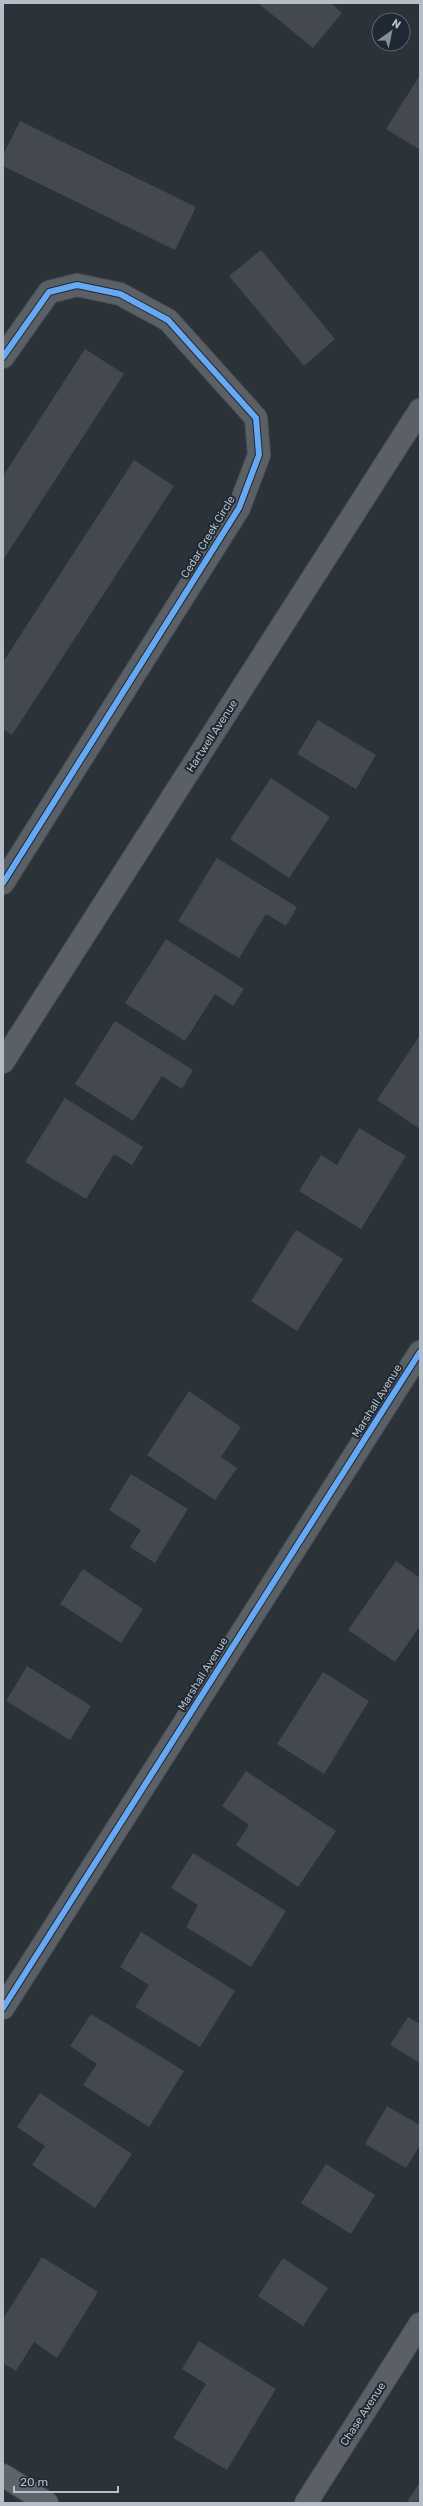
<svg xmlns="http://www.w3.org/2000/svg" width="423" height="2506" viewBox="0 0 423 2506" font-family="Rubik,sans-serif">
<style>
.building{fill:#43494f}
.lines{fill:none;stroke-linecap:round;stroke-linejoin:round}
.minor-casing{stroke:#494e53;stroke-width:24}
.secondary-casing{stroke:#494e53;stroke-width:24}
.minor{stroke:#5b6066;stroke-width:22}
.secondary{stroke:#5f646b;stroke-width:22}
.cycleway-casing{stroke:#1e2933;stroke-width:8}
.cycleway{stroke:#66a8f1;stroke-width:6}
.labels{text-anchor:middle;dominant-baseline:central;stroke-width:4;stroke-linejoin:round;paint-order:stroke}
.street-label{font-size:11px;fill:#b6bfc9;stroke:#1e2933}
</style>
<rect width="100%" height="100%" fill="#2b3238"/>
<path class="building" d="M258,3H331L342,13L313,48Z
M420,75V150L386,129Z
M20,121L196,207L175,250L3,166V155Z
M261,250L335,339L304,366L229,276Z
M85,349L124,374L3,560V476Z
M134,460L174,486L12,735L3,729V662Z
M318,720L376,755L356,789L297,754Z
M271,778L330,817L289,878L230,839Z
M217,858L297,907L286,926L266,914L239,958L178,921Z
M166,939L244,989L233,1006L215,994L185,1041L125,1003Z
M115,1021L193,1070L182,1089L162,1076L133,1121L75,1084Z
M420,1035V1129L377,1100Z
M65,1098L143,1147L132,1165L114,1154L86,1199L25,1162Z
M359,1128L406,1156L361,1229L299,1191L321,1155L337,1165Z
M296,1230L343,1259L297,1331L251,1301Z
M189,1391L241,1427L221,1457L237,1468L215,1500L147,1455Z
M131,1474L188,1509L155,1563L130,1547L141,1530L109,1510Z
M396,1561L420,1578V1626L395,1662L348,1630Z
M83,1569L143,1609L121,1643L60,1604Z
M27,1666L91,1706L70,1740L6,1701Z
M323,1672L369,1701L324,1774L277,1744Z
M246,1771L336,1831L298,1887L236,1845L249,1825L222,1806Z
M193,1853L286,1911L251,1967L186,1927L198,1905L171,1888Z
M141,1932L235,1991L200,2047L135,2007L149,1985L120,1967Z
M91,2014L184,2071L149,2127L83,2085L97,2064L70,2046Z
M408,2017L420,2024V2063L390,2045Z
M40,2093L132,2154L95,2208L32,2165L45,2146L17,2127Z
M387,2106L420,2125V2145L406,2168L365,2144Z
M326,2164L375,2195L351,2234L301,2203Z
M42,2257L98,2292L57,2358L34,2342L16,2371L3,2363V2319Z
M283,2258L328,2288L303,2326L258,2296Z
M199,2341L276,2389L227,2470L173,2438L206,2384L182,2369Z
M420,2482V2503H406Z"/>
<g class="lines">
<g class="minor-casing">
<path id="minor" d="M3,357L49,292L77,285L120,294L168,320L256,418L259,455L239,508L3,883
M3,1062L420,410
M3,2008L420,1352
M306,2503L420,2324"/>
</g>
<g class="secondary-casing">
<path id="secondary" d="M3,2475L47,2503"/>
</g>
<use href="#minor" class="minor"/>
<use href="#secondary" class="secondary"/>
<g class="cycleway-casing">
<path id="cycleway" d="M3,357L49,292L77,285L120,294L168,320L256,418L259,455L239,508L3,883
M3,2008L420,1352"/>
</g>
<use href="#cycleway" class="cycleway"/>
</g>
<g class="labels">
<g class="street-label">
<text transform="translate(208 537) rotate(-59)">Cedar Creek Circle</text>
<text transform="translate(212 736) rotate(-57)">Hartwell Avenue</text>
<text transform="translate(377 1401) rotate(-58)">Marshall Avenue</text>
<text transform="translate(203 1674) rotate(-58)">Marshall Avenue</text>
<text transform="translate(363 2414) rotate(-57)">Chase Avenue</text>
</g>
</g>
<rect width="423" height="2506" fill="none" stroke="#b6bfc9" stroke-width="8"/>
<g transform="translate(391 32) rotate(33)"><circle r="19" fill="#1e2933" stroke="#5b656f"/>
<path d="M0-3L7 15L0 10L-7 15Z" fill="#858e96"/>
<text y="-6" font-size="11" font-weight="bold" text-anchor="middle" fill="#b6bfc9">N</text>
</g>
<path d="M14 2486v6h104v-6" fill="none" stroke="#b6bfc9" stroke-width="2"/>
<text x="20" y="2486" font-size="12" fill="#b6bfc9" stroke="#1e2933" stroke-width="3" paint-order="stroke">20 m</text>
</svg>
